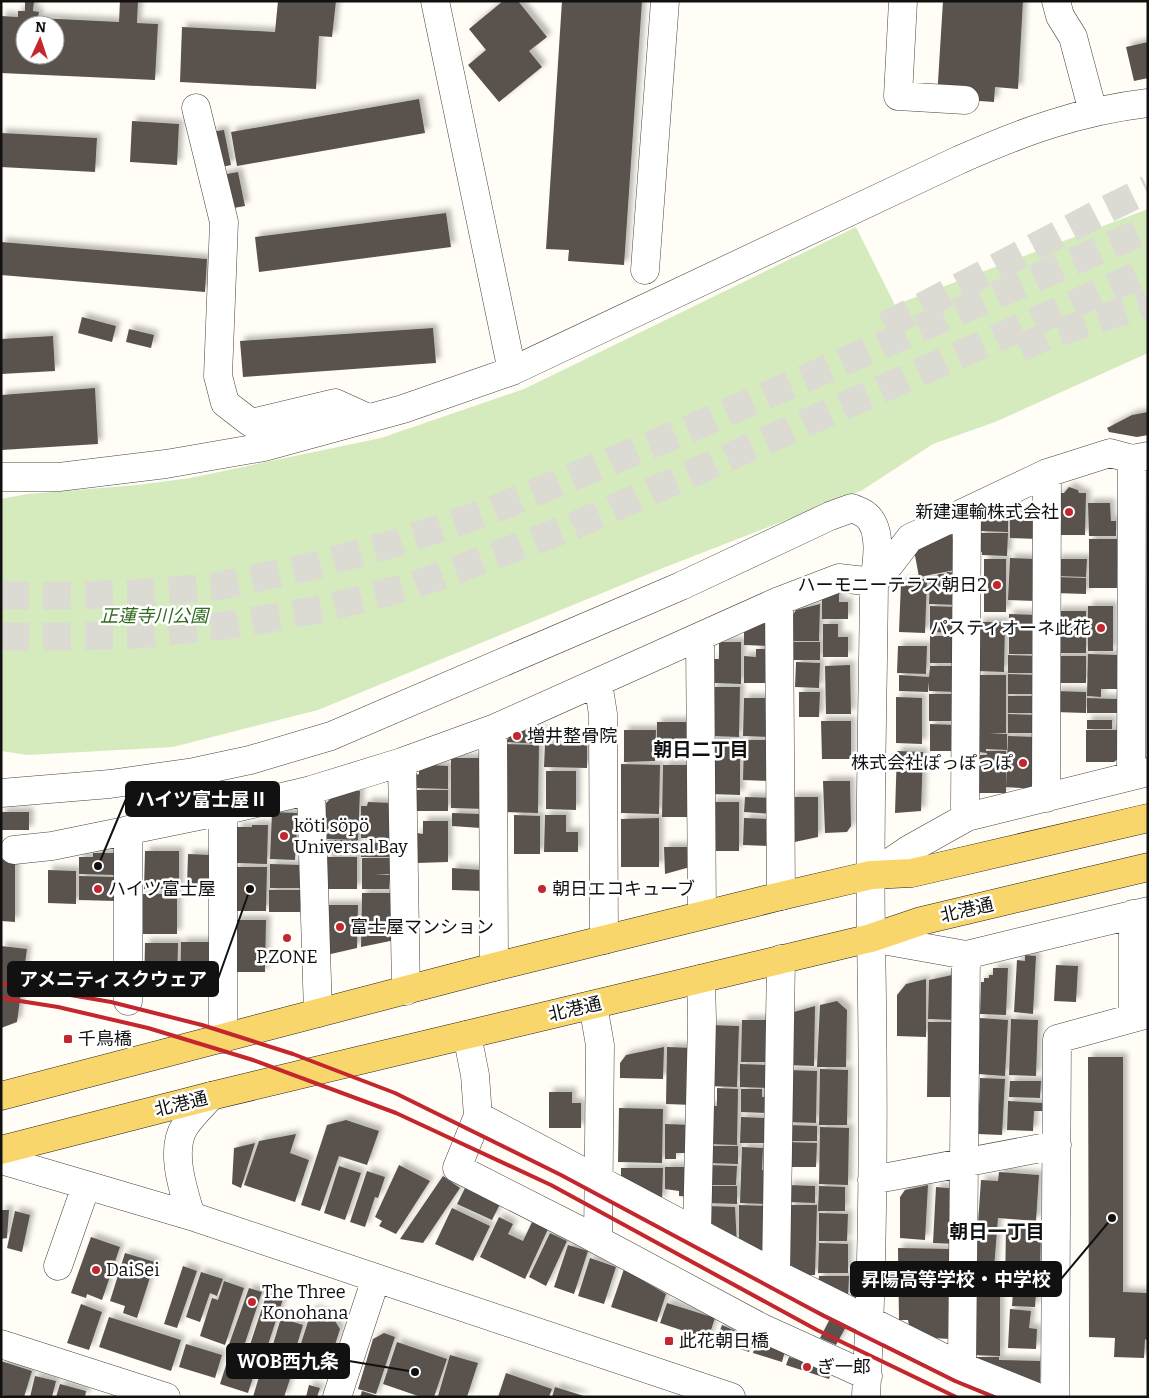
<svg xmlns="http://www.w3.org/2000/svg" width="1149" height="1398" viewBox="0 0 1149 1398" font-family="Bitter,'Noto Sans JP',serif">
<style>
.green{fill:#d5ebbd}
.building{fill:#5a524d;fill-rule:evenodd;filter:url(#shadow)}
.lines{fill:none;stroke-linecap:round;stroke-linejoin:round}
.highway-tunnel{stroke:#dbdad3;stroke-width:28;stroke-dasharray:28 14;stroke-linecap:butt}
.minor-casing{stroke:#444;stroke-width:29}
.major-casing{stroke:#222;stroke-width:29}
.minor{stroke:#fff;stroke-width:28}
.major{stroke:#f9d66b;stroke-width:28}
.rail{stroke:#c4262e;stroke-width:4}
.poi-dot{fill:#c4262e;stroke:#fff;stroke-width:2}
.labels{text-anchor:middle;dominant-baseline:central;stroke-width:5;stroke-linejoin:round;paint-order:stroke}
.poi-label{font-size:18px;fill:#111;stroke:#fff;text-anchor:start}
.park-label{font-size:18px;font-style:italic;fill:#2f6b1f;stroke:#fff}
.street-label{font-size:18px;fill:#111;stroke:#fff}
.neighbourhood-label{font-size:19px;font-weight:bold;fill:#111;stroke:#fff}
.leader{fill:none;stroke:#111;stroke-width:2}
.callout-dot{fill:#111;stroke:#fff;stroke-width:2}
.callout{fill:#111;stroke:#111;stroke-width:2}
.callout-label{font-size:19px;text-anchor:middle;font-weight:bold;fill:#fff}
</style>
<defs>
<filter id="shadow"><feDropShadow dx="4.5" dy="-4.5" stdDeviation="2.5" flood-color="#0004"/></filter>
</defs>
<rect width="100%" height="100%" fill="#fffdf5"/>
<path class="green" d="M1148,209V353L995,422L933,444L861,491L663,568L318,710L173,747L28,755L1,751V499L27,494L138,485L190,478L381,438L524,389L856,227L895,305Z"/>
<path class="building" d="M25,1H34L33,11L39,12L38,18L119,22L120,1H138L137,23L158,24L155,80L1,73V16L18,17V11H25ZM25,25H55V55H25Z
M278,1H336L332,37L319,36L316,89L180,82L182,27L275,32Z
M503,1H518L547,37L529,51L542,67L499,102L468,65L486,50L469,29Z
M562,1H642L624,265L568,261L569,250L546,249Z
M943,1H1023L1018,89L995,87L994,102L937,98Z
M1148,42V78L1134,81L1126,47Z
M419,99L425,133L237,166L231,132Z
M132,121L179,124L177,165L130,162Z
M224,130L231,165L218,168L211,132Z
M1,133L97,138L95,172L1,167Z
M238,172L245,206L228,209L221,175Z
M446,213L451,247L259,272L255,237Z
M1,242L207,259L205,292L1,275Z
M82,317L116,326L112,342L78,333Z
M433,328L436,363L243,377L240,341Z
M129,329L154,335L151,348L126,342Z
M53,336L55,371L1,374V339Z
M95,388L98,444L1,450V395Z
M1148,412V435L1137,437L1109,432L1107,428L1132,415Z
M1069,487L1078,490L1079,493H1086L1085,535H1058L1059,493H1064Z
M1088,503H1110L1111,521H1116V536H1089Z
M989,508H1008V532L980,531V516Z
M1010,514L1039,515V539L1010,538Z
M951,532L960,569L919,577L914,550Z
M980,533H1008L1007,556L982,555V552L977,551Z
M1089,539H1117V588H1089Z
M1010,558L1037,559L1036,601L1008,600Z
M984,559H1006V612H984V590H988V580L984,581Z
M1056,559H1087L1086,577L1055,576Z
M947,572L960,573L959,605L929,604L930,578H935L939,574H947Z
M1055,577L1086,578V594L1055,593Z
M915,579H927L925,633L899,632L901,582L915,583Z
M839,592V602H848V619H822V599Z
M820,604L819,641H789L790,619L796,610Z
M930,606L957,607V633L930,632Z
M1088,606H1113V651H1088Z
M1056,611H1086V653H1055Z
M1009,614L1039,615V654H1009Z
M764,621L773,627L772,646L744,645V632Z
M979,622H1005L1004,672L977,671Z
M823,624H838V637H848V657H823Z
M930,636H955L954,663H930Z
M719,642H741V684L714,683V659H719Z
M788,642H820V660H788Z
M898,646H927L926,674L897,673Z
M756,649H773V683H744V656L756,657Z
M1088,654L1118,655L1117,672H1102H1117V689H1101V697L1087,696Z
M1008,655L1039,656V673H1008Z
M1055,656H1086V683H1054Z
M796,662L820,663L819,688L795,687Z
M850,665L851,714H826L825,666Z
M930,666H956V692L929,691V681L928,692L899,691V675L929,677Z
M1008,674L1038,675V694H1008Z
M977,675H1006V733L989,734H1007V750L986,749V751H1006V793H976V755H987V753L977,752Z
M711,687H740L739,737L711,736Z
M1056,691L1086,692V713L1055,712Z
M799,692H820L819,717H799Z
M929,694H956V721H929Z
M1008,696H1035V713H1008Z
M896,697L922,698V744L896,743Z
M744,698H772L771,737L743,736Z
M1087,698L1118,699V713H1087Z
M1008,714L1035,715V733H1008Z
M1087,720H1112V729H1087Z
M821,721H851V759H822Z
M657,722H694V741H686V752H657Z
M930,724L956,725V751H930Z
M524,729L542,730V744L506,742L511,734Z
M624,730H656L655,761L624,762Z
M1086,730H1118V759L1114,762H1086Z
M1008,736L1037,737L1035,789L1006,787Z
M710,739L740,740V795L710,794Z
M744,740H771V781L743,780Z
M504,744L539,745L538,813L503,812Z
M545,744L587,745V768L544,767Z
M897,751L923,752L921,811L895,813Z
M451,758H486L485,809L451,808Z
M621,764L660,765L659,814L621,813Z
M431,765L448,766V789L416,788V775L419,774V770Z
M663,765H694L693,817H662Z
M546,771H576V810L546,809Z
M823,781H850L851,826L847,832L825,833Z
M415,790H448V811H414Z
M345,791H360L358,840L327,839V819L324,818V805L334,795H345Z
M745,797L773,798L772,814L744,812Z
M791,797H818V837L790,843Z
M368,802L393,803L392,838H361V806H367Z
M711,802H739V851H710Z
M1,812H29V830H1Z
M272,812L298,813L295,860L270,859Z
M452,813L481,814V828L452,826Z
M514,815L540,816V854H514Z
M545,815H566V832H578V852H544Z
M659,818V867H621V819Z
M744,818L770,819V846L743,845Z
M423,821H448V862L416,863L417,833L423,834Z
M252,825H268L267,864L236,863L237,827H252Z
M323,840H357V854L322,853Z
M361,843H389V857H361Z
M664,847H690V867L665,874Z
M145,851H179V889H144Z
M93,853H117L116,875L79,874V857H93Z
M188,854L212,855L211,887L187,886Z
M326,857H357V889H326Z
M362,858H390V874H375L390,875L389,889H362Z
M1,859L15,863V922L1,921Z
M270,864L302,865V888H270Z
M234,867H267L266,911H234Z
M452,868L481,870L483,891L452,890Z
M48,870L76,871V904L48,903Z
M79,876L116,877V901L79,900Z
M269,890H300V912H269Z
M362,893H396L395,940L361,947Z
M143,894H177V934H143Z
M323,905H358L357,948L322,956Z
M234,920H266L265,972H233Z
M181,942H215V982L180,990Z
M145,943H178L177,989L166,993H144Z
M1,946L27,949L17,1022L1,1028Z
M1025,955L1036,956L1033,1014L1014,1012L1017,960L1025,961Z
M1056,965L1078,966L1076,1002L1054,1001Z
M993,968H1008L1006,1015L980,1014L981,982H984V978H989V975H993Z
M952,975L955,980L954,1020L928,1019L929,980Z
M926,979V1037L897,1036V995L906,984Z
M837,1001L847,1010L846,1067H817L820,1005Z
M815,1006L814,1066L786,1065L787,1014Z
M980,1018L1008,1020L1005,1076L978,1074Z
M1011,1019L1038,1020L1036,1076L1009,1075Z
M742,1020H770L769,1062H741Z
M928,1022H955L954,1097H927Z
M710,1025L739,1026L737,1087L708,1086Z
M664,1047L663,1079L620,1078V1063L626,1055Z
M667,1047L694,1048L693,1105L666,1104Z
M1088,1057H1123V1292L1148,1293V1341L1145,1339L1144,1358L1114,1357L1115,1338L1089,1337Z
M740,1064L768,1065V1088L740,1087Z
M820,1069L848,1070L847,1125H819Z
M788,1070L817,1071L816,1123L787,1122Z
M980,1078L1005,1079L1002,1135L978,1134Z
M1010,1081H1041L1040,1098L1009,1097Z
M717,1088L738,1089L737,1145L707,1144L708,1106H717Z
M741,1089H762V1097H767L766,1113L741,1112Z
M549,1092H572V1103H581V1128H549Z
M1008,1101L1043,1103V1111H1034L1033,1131L1007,1130Z
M619,1108L663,1109L662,1163L618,1162Z
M741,1117L765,1118L764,1126H767L766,1143H740Z
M346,1120L379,1131L367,1165L339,1156L320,1211L301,1205L327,1125Z
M665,1124L693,1125L692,1153H676V1159H665Z
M787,1125L817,1126V1141H786Z
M820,1127L849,1128L848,1185L819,1184Z
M296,1134L290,1153L309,1160L295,1202L244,1185L259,1141Z
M786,1142L817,1143L816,1167H786Z
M255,1143L241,1188L232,1184L234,1148Z
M707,1146H738V1164L707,1163Z
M742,1147L763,1148L762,1170H767L766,1204L740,1203Z
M399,1165L430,1181L396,1234L379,1226L382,1221L375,1217Z
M708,1165L737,1166L736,1185H707Z
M339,1166L361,1173L345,1220L324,1213Z
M665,1167H691V1197L679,1196V1191L665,1189Z
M621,1168H663L662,1202L621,1181Z
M367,1171L385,1177L378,1198L375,1197L365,1227L350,1222Z
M999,1172L1039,1175L1036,1221L998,1218L993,1281L974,1280L981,1180L998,1181Z
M443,1176L460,1188L423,1243L400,1239Z
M788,1185L815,1186V1203L788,1202Z
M928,1185L925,1240L900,1238V1197L905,1190Z
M707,1186H737V1204L707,1203Z
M819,1186L845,1187V1211H818Z
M936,1187L959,1189L956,1244L933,1243Z
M465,1188L500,1204L492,1220L457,1204Z
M739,1205L770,1206L769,1256L739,1247Z
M789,1205H817L815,1275H798L788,1266Z
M707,1206L735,1207L737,1245L705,1229Z
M452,1208L490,1226L473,1261L435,1244Z
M1,1210H9L7,1238L1,1239Z
M15,1211L30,1215L22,1252L7,1248Z
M819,1213L848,1214L847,1241H819Z
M499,1217L513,1224L508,1234L523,1241L532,1222L548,1229L525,1279L480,1257Z
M1006,1228L1041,1229L1040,1273H1032V1286H1005Z
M550,1233L567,1241L546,1286L529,1277Z
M91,1237L120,1247L102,1300L87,1294L86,1298L71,1293Z
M819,1243L848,1244V1273H818Z
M568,1245L588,1251L574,1294L554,1287Z
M898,1248L952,1249L951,1339L932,1338L909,1326L908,1320H899Z
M125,1253L155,1262L137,1318L123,1313L125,1306L110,1301Z
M590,1258L616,1267L604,1304L578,1296Z
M183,1266L197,1271L177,1328L164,1324Z
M624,1269L666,1294L657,1322L611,1307Z
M201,1272L223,1279L217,1296L210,1293L200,1322L186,1317Z
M819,1276H849L848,1299L818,1285Z
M224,1281L244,1288L225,1345L200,1336L212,1298L218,1300Z
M249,1288L262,1292L241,1355L227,1350Z
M971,1292H1000V1356L971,1355Z
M1013,1292L1036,1293L1035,1307L1012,1306Z
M267,1293L283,1299L263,1360L247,1354Z
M667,1303L715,1318L708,1339L660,1323Z
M81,1304L102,1312L89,1350L67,1343Z
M312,1309L332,1316L340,1329L327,1370L296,1359Z
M1010,1309L1031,1311L1029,1328L1037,1329L1036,1349L1008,1348Z
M832,1315L848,1323L836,1345L820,1338Z
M109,1317L181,1340L171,1371L99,1347Z
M281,1318L303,1325L289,1371L267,1364Z
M722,1325L753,1339L749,1352L716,1341Z
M384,1333L395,1337L376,1394L358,1389L373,1339Z
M397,1342L447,1359L434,1397H421L383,1384Z
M756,1342L785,1351L782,1362L753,1353Z
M186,1344L222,1355L215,1378L179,1367Z
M450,1355L478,1363L467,1397L438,1396Z
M789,1357L832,1371L829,1379L786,1365Z
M971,1357H999V1360L1040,1361V1385Z
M228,1359L256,1368L248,1393L220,1384Z
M1,1361L32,1371L24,1397H8L1,1395Z
M261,1370L290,1379L284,1397H253Z
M506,1373L552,1389L549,1397H498Z
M35,1376L56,1381L52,1397H30Z
M60,1384L86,1391L85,1397H56Z
M309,1385L320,1388L317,1397H306Z
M555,1387L584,1396V1397H552Z
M362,1391L378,1396V1397H360Z"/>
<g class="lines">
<path class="highway-tunnel" d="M885,326L1105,210L1148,189
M1020,348L1046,336L1148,303
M1,595L35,596L128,594L214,587L309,567L396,543L485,513L689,429L1148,229
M1,636L34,637L132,635L230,625L322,609L415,585L571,527L1148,271"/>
<g class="minor-casing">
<path id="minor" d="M435,1L512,371
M903,1L898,96L965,100
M1056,1L1060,16L1073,37L1093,112
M196,108L224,222L218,376L225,403L251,423L335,403L368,418
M645,270L665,1
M1,477H59L166,464L264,447L403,409L512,371L959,160C1022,132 1079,111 1148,103
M967,511L965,807L967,817
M779,601L781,896
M700,637L702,915
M598,683L603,714L604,940
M493,729L494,967
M402,762L406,991
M1131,776L1132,459
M311,790L318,1013
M1,793L110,784L194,772L250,760L331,736L681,586L830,516L852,508C856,510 862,512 866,515C883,529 877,563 874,582C873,701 869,820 871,938C874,1091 874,1244 866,1397
M1046,798L1047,473
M223,811V1039
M128,830V1001
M14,850L52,846L223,811L311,790L402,762L493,729L779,601L839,578L874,582L890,564L910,538L1047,473L1110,453L1132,459L1148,456
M871,875L908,850L967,817L1148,772
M871,938L966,955L1148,911
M593,1005L600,1045L598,1240
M1133,1018V914
M467,1035L475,1075L478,1116L457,1168L579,1230L762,1328L868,1376
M478,1116L776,1274L962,1367L1037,1397
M1,1160L191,1216L731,1397
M872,1180L1057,1145
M191,1216C184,1192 169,1150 185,1126C192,1115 202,1106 211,1096
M697,1231L702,1020L701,979
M58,1266L86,1186
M776,1274L781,959
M1,1344L166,1397
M962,1367L966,955
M337,1397L376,1278
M1055,1397L1057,1039L1148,1014"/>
</g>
<g class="major-casing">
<path id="major" d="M1,1096L494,967L781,896L871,875L912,873L1148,818
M1,1150L211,1096L871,938L921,921L1148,867"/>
</g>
<use href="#minor" class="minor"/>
<use href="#major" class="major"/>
<path class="rail" d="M1,983L111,1002L202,1025L293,1054L395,1093L561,1175L824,1316L955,1381L994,1397
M1,998L58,1007L148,1028L253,1060L396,1113L551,1185L817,1330L956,1397"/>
</g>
<g class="poi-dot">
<circle cx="1069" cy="512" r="5"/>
<circle cx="997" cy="585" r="5"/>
<circle cx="1101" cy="628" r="5"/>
<circle cx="517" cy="736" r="5"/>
<circle cx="1023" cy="763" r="5"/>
<circle cx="284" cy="836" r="5"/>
<circle cx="98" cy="889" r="5"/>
<circle cx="542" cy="889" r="5"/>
<circle cx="340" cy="927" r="5"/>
<circle cx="287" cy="938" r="5"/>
<rect x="63" y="1034" width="10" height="10" rx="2.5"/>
<circle cx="96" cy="1270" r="5"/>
<circle cx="252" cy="1302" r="5"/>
<rect x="664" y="1336" width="10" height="10" rx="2.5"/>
<circle cx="807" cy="1367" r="5"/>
</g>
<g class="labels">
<g class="poi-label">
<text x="1059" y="512" text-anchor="end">新建運輸株式会社</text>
<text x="987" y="585" text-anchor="end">ハーモニーテラス朝日2</text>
<text x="1091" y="628" text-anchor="end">パスティオーネ此花</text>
<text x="527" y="736">増井整骨院</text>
<text x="1013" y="763" text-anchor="end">株式会社ぽっぽっぽ</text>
<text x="294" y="826">köti söpö<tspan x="294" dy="21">Universal Bay</tspan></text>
<text x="108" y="889">ハイツ富士屋</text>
<text x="552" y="889">朝日エコキューブ</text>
<text x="350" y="927">富士屋マンション</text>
<text x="287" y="957" text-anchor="middle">P.ZONE</text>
<text x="78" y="1039">千鳥橋</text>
<text x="106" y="1270">DaiSei</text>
<text x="262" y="1292">The Three<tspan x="262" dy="21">Konohana</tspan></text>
<text x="679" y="1341">此花朝日橋</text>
<text x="817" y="1367">ぎ一郎</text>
</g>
<g class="park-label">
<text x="154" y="616">正蓮寺川公園</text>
</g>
<g class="street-label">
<text transform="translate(967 910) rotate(-13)">北港通</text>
<text transform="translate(575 1009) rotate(-13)">北港通</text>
<text transform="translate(181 1104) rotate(-14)">北港通</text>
</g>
<g class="neighbourhood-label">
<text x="701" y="749">朝日二丁目</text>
<text x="997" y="1231">朝日一丁目</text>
</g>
</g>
<path class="leader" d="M98 866L126 799M250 889L218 979M1112 1218L1061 1279M415 1372L349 1361"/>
<g class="callout-dot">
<circle cx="98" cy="866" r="5"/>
<circle cx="250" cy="889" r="5"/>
<circle cx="1112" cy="1218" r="5"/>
<circle cx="415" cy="1372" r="5"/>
</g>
<g class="callout">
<rect x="126" y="782" width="153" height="34" rx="5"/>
<rect x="8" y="962" width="210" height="34" rx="5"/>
<rect x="851" y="1262" width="210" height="34" rx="5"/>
<rect x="227" y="1344" width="122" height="34" rx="5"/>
</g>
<g class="callout-label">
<text x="202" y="806">ハイツ富士屋Ⅱ</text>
<text x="113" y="986">アメニティスクウェア</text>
<text x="956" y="1286">昇陽高等学校・中学校</text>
<text x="288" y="1368">WOB西九条</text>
</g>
<rect width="1149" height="1398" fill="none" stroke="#111111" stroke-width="5"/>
<g transform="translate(40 40) rotate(3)"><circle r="24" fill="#ffffff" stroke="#a0a0a0"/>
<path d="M0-4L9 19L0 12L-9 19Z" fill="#c4262e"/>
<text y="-8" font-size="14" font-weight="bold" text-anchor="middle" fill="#111111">N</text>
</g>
</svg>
